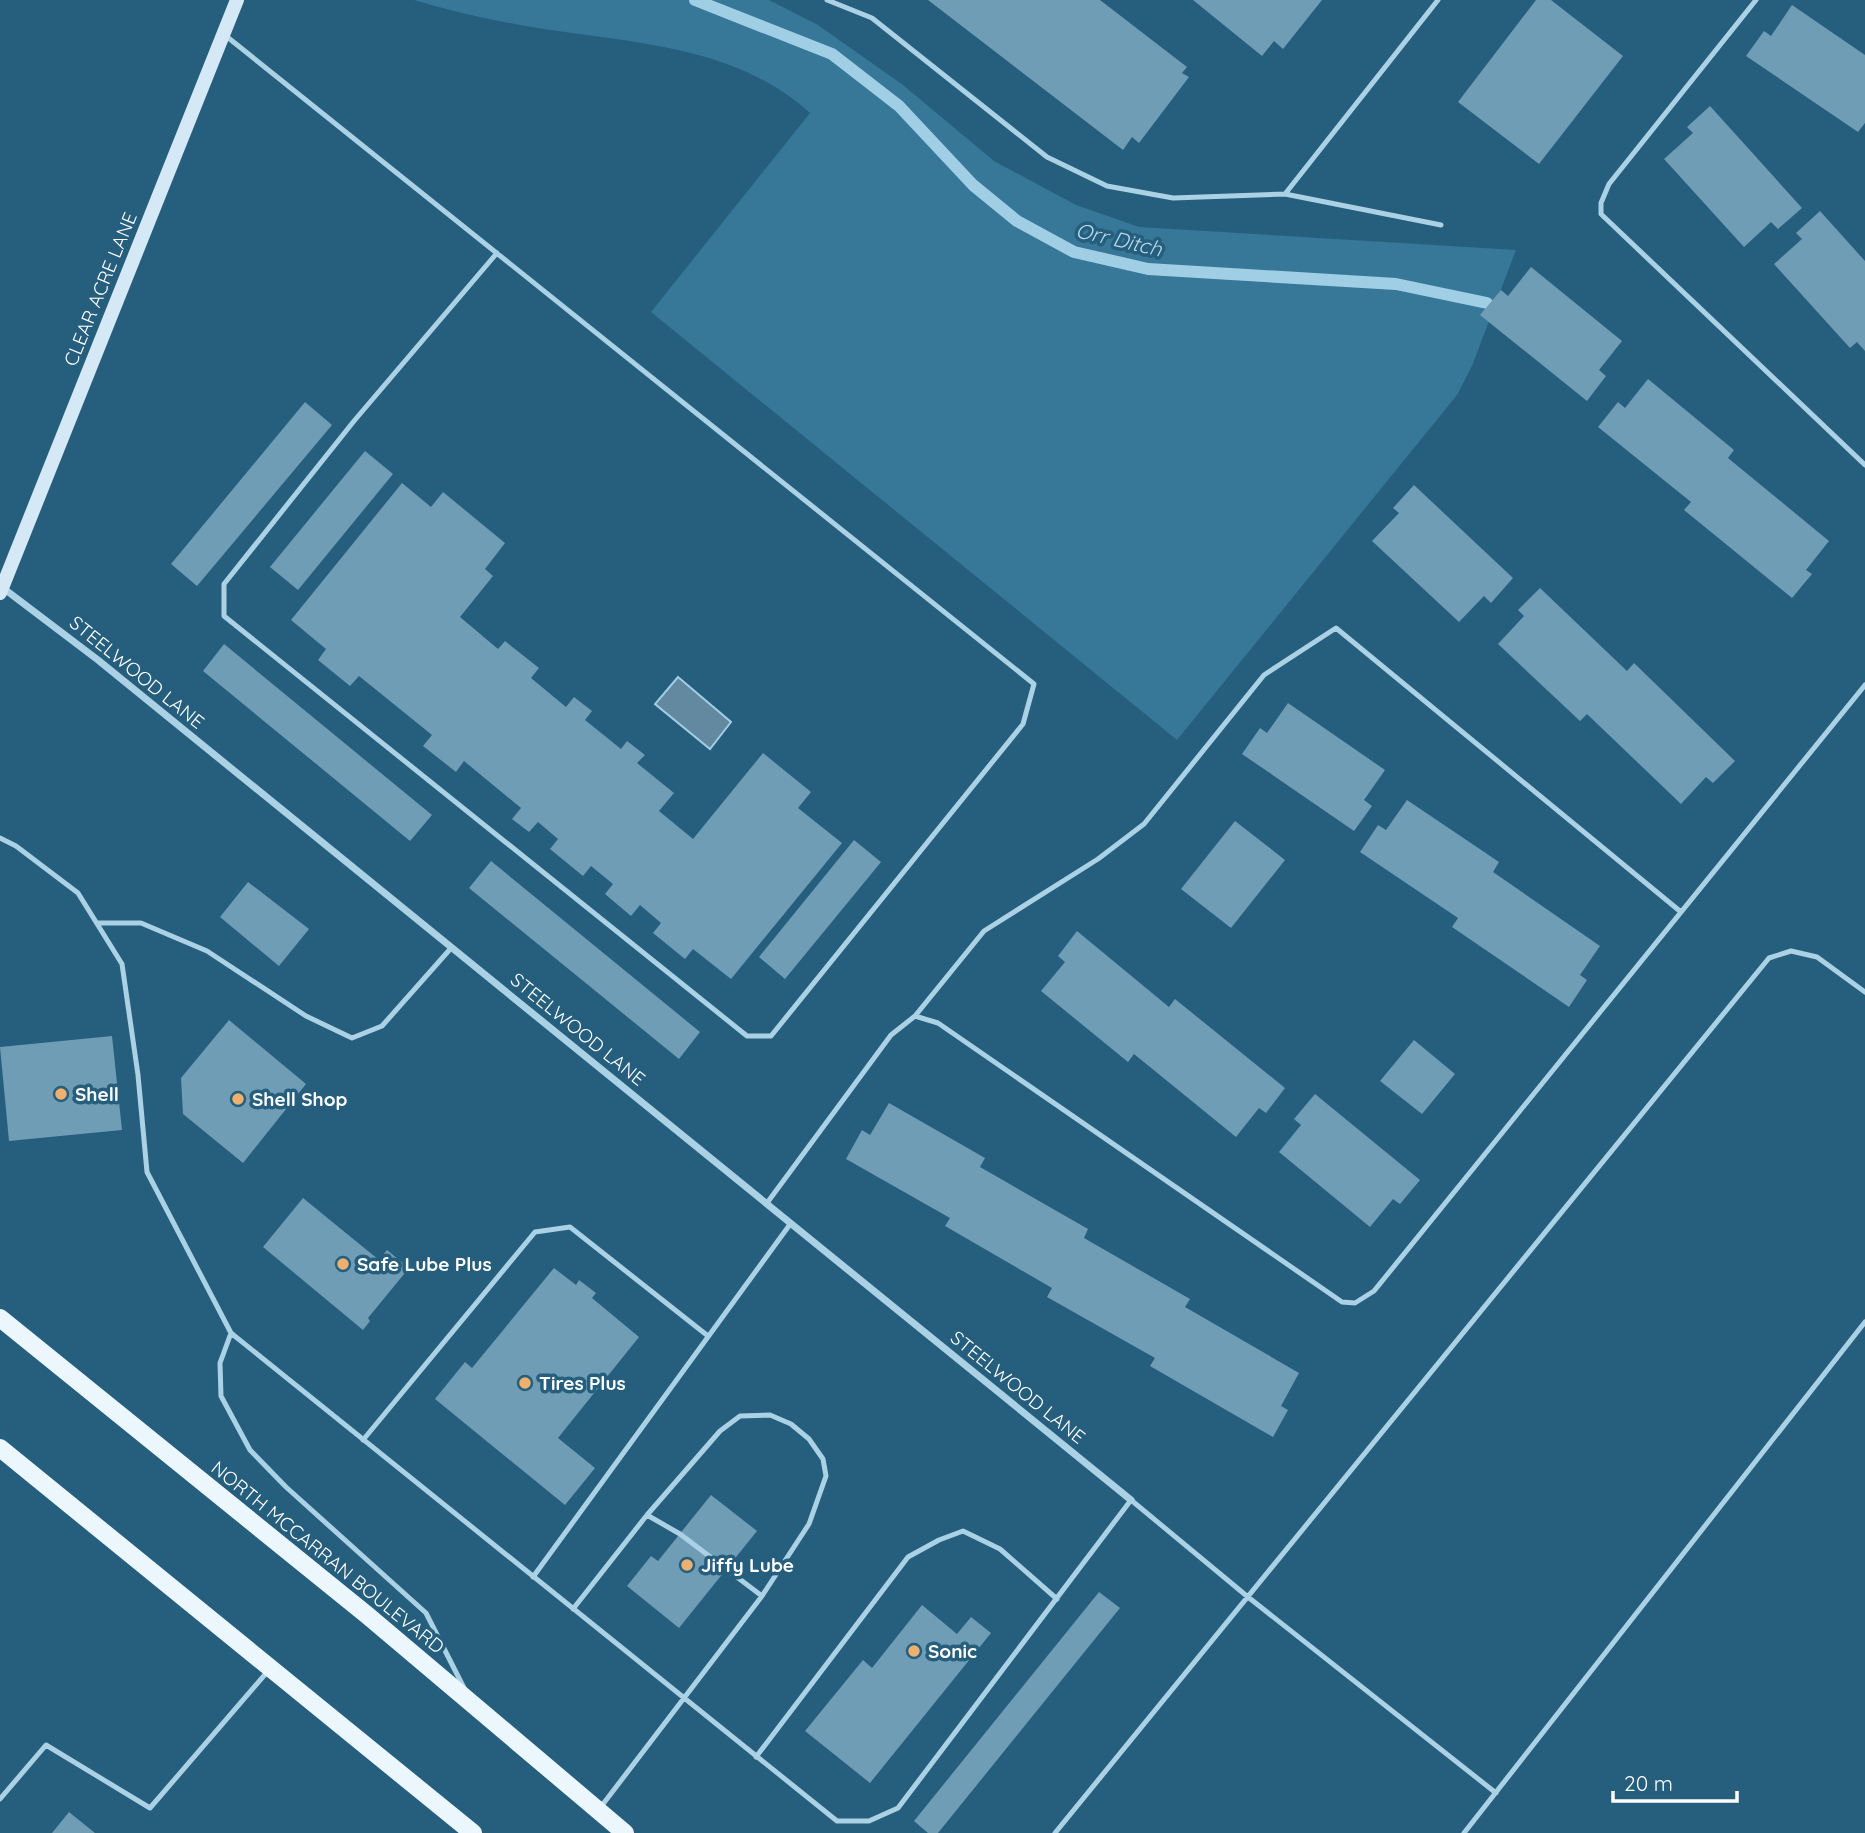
<svg xmlns="http://www.w3.org/2000/svg" width="1865" height="1833" viewBox="0 0 1865 1833" font-family="Quicksand,sans-serif">
<style>
.green{fill:#377798}
.water{fill:#62899f;stroke:#a0cee5;stroke-width:2}
.lines{fill:none;stroke-linecap:round;stroke-linejoin:round}
.stream{stroke:#a0cee5;stroke-width:12}
.building{fill:#6f9db6}
.lane{stroke:#abd1e5;stroke-width:5}
.street{stroke:#abd1e5;stroke-width:7}
.secondary{stroke:#d4e9f5;stroke-width:14}
.primary{stroke:#ebf6fd;stroke-width:18}
.poi-dot{fill:#edb071;stroke:#265e7d;stroke-width:2.5}
.labels{text-anchor:middle;dominant-baseline:central;stroke-width:7;stroke-linejoin:round;paint-order:stroke}
.street-label{font-size:19px;fill:#fff;stroke:#265e7d}
.poi-label{font-size:19px;font-weight:bold;fill:#fff;stroke:#265e7d;text-anchor:start}
.water-label{font-size:21px;font-style:italic;fill:#b7daed;stroke:#265e7d}
</style>
<rect width="100%" height="100%" fill="#265e7d"/>
<path class="green" d="M414,0H769L818,25L903,85L994,161L1076,205L1139,227L1516,250L1472,366L1457,395L1177,740L651,312L810,113C738,47 636,43 544,29C500,22 456,13 414,0Z"/>
<path class="water" d="M678,677L731,722L710,749L655,704Z"/>
<g class="lines">
<path class="stream" d="M695,0L832,54L899,106L973,185L1017,221L1074,252L1148,269L1396,284L1487,303"/>
</g>
<path class="building" d="M928,0H1100L1187,67L1182,73L1189,77L1139,143L1132,137L1123,150Z
M1193,0H1322L1283,49L1274,41L1262,56Z
M1536,0H1551L1623,56L1539,164L1458,102Z
M1792,5L1865,55V123L1858,132L1746,56L1764,31L1771,36Z
M1710,106L1802,208L1778,229L1771,222L1744,247L1664,159L1693,133L1687,127Z
M1820,211L1865,261V351L1857,342L1850,348L1774,264L1802,239L1796,233Z
M1531,267L1622,341L1599,370L1606,376L1587,401L1480,315L1501,290L1508,296Z
M1648,379L1734,450L1728,458L1829,541L1806,570L1812,574L1792,598L1684,510L1691,502L1598,427L1618,402L1625,408Z
M305,402L332,425L197,586L171,564Z
M365,451L393,474L298,590L270,567Z
M402,483L431,507L443,492L505,543L485,569L493,576L460,617L498,649L505,641L539,668L531,678L566,707L574,697L592,711L585,720L621,749L627,741L645,755L637,763L674,793L659,811L693,839L763,753L811,792L798,808L842,843L731,979L693,949L685,959L653,933L661,923L640,905L631,916L605,894L613,884L591,866L583,876L550,849L558,839L538,822L529,832L512,819L521,808L464,761L456,772L423,746L432,735L359,676L350,686L318,660L326,649L291,620Z
M1414,485L1513,578L1491,603L1484,596L1459,622L1372,541L1399,513L1393,508Z
M1540,588L1627,671L1634,663L1735,761L1713,783L1706,777L1681,804L1587,714L1580,721L1498,644L1524,616L1518,610Z
M224,644L432,815L410,841L203,671Z
M1288,703L1385,770L1364,800L1372,806L1354,831L1242,754L1260,728L1267,733Z
M1407,800L1499,862L1493,872L1600,946L1580,975L1587,980L1569,1007L1452,927L1458,918L1360,852L1378,825L1386,830Z
M1235,821L1285,860L1231,928L1181,889Z
M854,840L881,862L785,979L759,957Z
M491,861L700,1032L679,1059L469,888Z
M248,882L309,929L279,966L220,917Z
M1077,931L1169,1007L1175,999L1285,1088L1266,1113L1259,1108L1236,1137L1134,1054L1128,1062L1041,991L1065,962L1058,956Z
M229,1020L306,1084L243,1163L183,1114L181,1078Z
M112,1036L122,1130L9,1141L0,1047Z
M1414,1040L1455,1074L1422,1114L1380,1081Z
M1315,1094L1420,1180L1400,1204L1393,1199L1370,1227L1279,1152L1301,1125L1294,1119Z
M889,1103L985,1158L980,1167L1088,1229L1084,1238L1190,1299L1185,1307L1299,1373L1281,1406L1288,1410L1273,1437L1150,1366L1155,1358L1047,1297L1052,1288L945,1226L950,1218L846,1159L862,1130L870,1135Z
M303,1198L379,1260L387,1250L409,1268L368,1318L370,1321L363,1330L263,1247Z
M554,1268L576,1285L579,1280L596,1293L592,1298L639,1337L558,1438L595,1468L565,1505L435,1399L465,1362L472,1368Z
M711,1495L757,1531L679,1628L627,1586L651,1556L658,1561Z
M1099,1592L1120,1608L938,1833H928L914,1821Z
M922,1605L957,1634L971,1617L991,1633L870,1783L805,1731L863,1660L872,1668Z
M69,1812L95,1833H52Z"/>
<g class="lines">
<path class="lane" d="M827,0L872,18L1047,157L1107,186L1173,198L1285,194L1438,0
M1756,0L1609,184L1601,203V214L1865,465
M226,36L1034,684L1023,724L771,1036H747L224,616V584L354,421L497,253
M1285,194L1441,225
M0,838L16,846L78,893L122,964L138,1075L147,1172L231,1333L837,1821H869L898,1808L1131,1500L1248,1597L1496,1793
M97,923H141L207,951L306,1016L352,1038L382,1026L452,947
M915,1016L984,931L1098,859L1144,824L1264,675L1336,628L1681,912
M767,1203L891,1035L915,1016L938,1023L1342,1302L1355,1303L1374,1291L1865,685
M231,1333L220,1363L221,1396L250,1450L286,1487L426,1613L464,1688
M363,1440L535,1232L570,1227L708,1336
M647,1515L680,1534L762,1596
M533,1577L791,1223
M573,1609L647,1515L720,1431L740,1416L770,1415L791,1424L809,1439L823,1459L826,1476L809,1524L762,1596L600,1808
M756,1757L908,1557L939,1540L963,1531L1000,1549L1057,1599
M0,1799L46,1745L150,1808L268,1671
M1055,1833L1769,958L1791,951L1817,957L1865,992
M1464,1833L1865,1322"/>
<path class="street" d="M3,588L98,660L1131,1500"/>
<path class="secondary" d="M0,593L237,0"/>
<path class="primary" d="M0,1318L367,1615L625,1833
M0,1448L473,1833"/>
</g>
<g class="poi-dot">
<circle cx="61" cy="1094" r="7"/>
<circle cx="238" cy="1099" r="7"/>
<circle cx="343" cy="1264" r="7"/>
<circle cx="525" cy="1383" r="7"/>
<circle cx="687" cy="1565" r="7"/>
<circle cx="914" cy="1651" r="7"/>
</g>
<g class="labels">
<g class="street-label">
<text transform="translate(100 289) rotate(-68)">CLEAR ACRE LANE</text>
<text transform="translate(137 672) rotate(39)">STEELWOOD LANE</text>
<text transform="translate(578 1029) rotate(39)">STEELWOOD LANE</text>
<text transform="translate(1018 1387) rotate(39)">STEELWOOD LANE</text>
<text transform="translate(328 1557) rotate(39)">NORTH MCCARRAN BOULEVARD</text>
</g>
<g class="poi-label">
<text x="75" y="1094">Shell</text>
<text x="252" y="1099">Shell Shop</text>
<text x="357" y="1264">Safe Lube Plus</text>
<text x="539" y="1383">Tires Plus</text>
<text x="701" y="1565">Jiffy Lube</text>
<text x="928" y="1651">Sonic</text>
</g>
<g class="water-label">
<text transform="translate(1119 239) rotate(13)">Orr Ditch</text>
</g>
</g>
<path d="M1613 1791v10h124v-10" fill="none" stroke="#ffffff" stroke-width="3.5"/>
<text x="1624" y="1791" font-size="21" fill="#ffffff" stroke="#265e7d" stroke-width="5" paint-order="stroke">20 m</text>
</svg>
